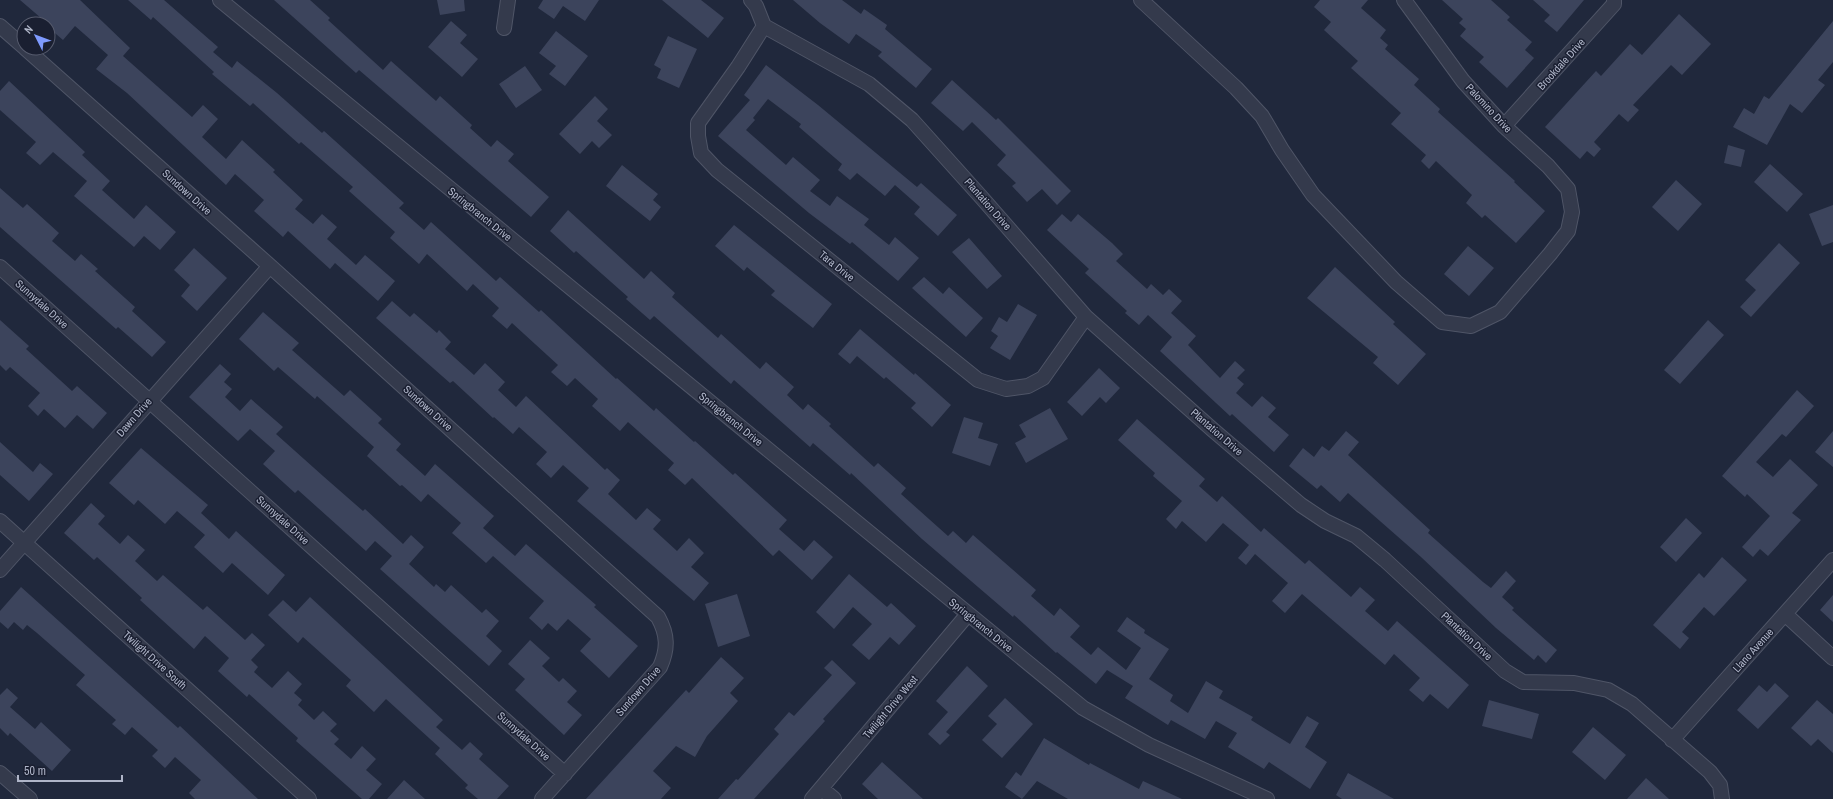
<svg xmlns="http://www.w3.org/2000/svg" width="1833" height="799" viewBox="0 0 1833 799" font-family="'Archivo Narrow',sans-serif">
<style>
.building{fill:#3c445c}
.lines{fill:none;stroke-linecap:round;stroke-linejoin:round}
.minor-casing{stroke:#4f5567;stroke-width:16}
.minor{stroke:#343a4c;stroke-width:14}
.labels{text-anchor:middle;dominant-baseline:central;stroke-width:3;stroke-linejoin:round;paint-order:stroke}
.street-label{font-size:11px;fill:#afb5c8;stroke:#1a1f31}
</style>
<rect width="100%" height="100%" fill="#20283c"/>
<path class="building" d="M20,0H80L130,48L123,56L192,117L203,105L218,119L202,137L226,159L242,140L275,170L273,172L303,200L295,209L313,224L322,214L337,227L327,239L356,265L365,255L395,281L378,301L335,263L330,269L288,231L283,237L254,211L264,200L235,174L226,185L127,93L96,69L108,55L75,26L63,40L49,28L48,24Z
M128,0H164L218,47L213,52L232,68L237,61L277,93L322,133L324,131L404,203L399,208L424,230L431,222L496,281L500,277L539,312L541,310L616,379L617,378L654,411L656,408L694,442L695,441L733,475L735,473L787,520L779,529L804,551L814,540L833,557L812,580L779,550L773,556L692,478L685,485L668,470L674,463L628,422L620,431L592,406L598,399L575,378L567,386L551,372L558,365L512,323L507,329L492,316L499,308L473,284L467,291L427,254L419,264L390,238L395,232L349,191L353,187L301,142L299,144L253,103L250,106L212,74L214,72L153,17L151,20Z
M274,0H310L330,18L328,20L383,70L391,61L436,101L440,96L472,125L470,128L491,147L497,140L514,154L508,161L549,197L531,217L359,70L356,73Z
M437,0H464L465,11L440,15Z
M543,0H599L585,21L563,6L554,19L538,8Z
M662,0H701L724,18L708,38Z
M793,0H842L861,14L864,9L887,25L885,29L932,69L916,88L878,56L882,52L856,34L849,44L820,23Z
M1320,0H1368L1361,8L1386,30L1380,38L1388,45L1385,49L1419,79L1414,85L1440,109L1438,112L1515,181L1514,182L1545,211L1516,243L1485,215L1482,218L1466,203L1472,195L1436,161L1429,169L1421,161L1426,155L1391,124L1401,113L1351,68L1358,61L1324,30L1331,22L1314,7Z
M1442,0H1491L1510,17L1507,20L1532,42L1525,50L1534,58L1507,88L1479,62L1484,57L1460,36L1466,29L1459,23L1463,19Z
M1533,0H1584L1557,32L1544,21L1550,15Z
M1679,14L1711,44L1682,75L1671,65L1633,105L1639,110L1628,122L1619,114L1594,142L1601,149L1594,157L1587,151L1580,159L1545,127L1596,71L1601,76L1630,44L1642,55Z
M451,21L467,35L460,43L478,59L462,77L428,47Z
M1833,21V62L1818,80L1825,85L1802,113L1790,104L1767,145L1733,127L1744,108L1754,114L1764,96L1769,99Z
M556,31L588,56L565,86L549,74L556,66L539,53Z
M668,36L697,49L679,88L657,78L661,69L654,65Z
M766,65L818,105L917,187L921,183L957,215L938,236L914,214L920,207L895,185L885,196L857,173L850,180L838,170L842,164L799,127L801,124L768,99L753,118L755,120L746,130L786,165L793,157L820,180L810,191L830,206L837,196L869,219L864,225L889,245L895,237L919,258L898,281L852,242L850,244L809,213L718,136L750,100L744,95Z
M525,66L542,90L516,108L499,84Z
M952,80L996,120L998,118L1071,191L1057,205L1042,189L1027,202L1012,186L1016,183L997,165L1006,155L972,122L963,131L931,103Z
M9,81L85,152L82,155L110,181L102,190L134,219L146,205L176,232L160,250L144,236L134,247L74,196L87,181L53,152L40,165L26,153L36,142L0,110V91Z
M595,96L608,109L597,121L612,135L599,148L592,141L580,154L559,134Z
M1728,145L1745,150L1741,167L1724,163Z
M1770,164L1803,194L1787,212L1754,182Z
M622,165L658,194L653,200L661,207L650,221L606,186Z
M1676,180L1702,204L1678,231L1652,207Z
M0,188L23,208L27,204L59,233L52,241L75,261L81,254L98,269L95,271L135,307L132,311L166,342L152,357L118,327L116,329L0,227Z
M1833,205V242L1822,246L1809,214Z
M568,210L644,279L651,271L675,293L672,297L718,338L721,334L760,369L766,362L794,387L787,395L803,410L808,404L831,424L829,426L874,467L878,463L906,488L901,494L948,536L953,531L966,543L973,535L1036,590L1031,596L1054,616L1060,608L1080,626L1070,637L1091,655L1098,647L1126,670L1141,648L1117,631L1127,617L1145,630L1144,633L1169,649L1149,679L1173,695L1170,701L1188,713L1206,681L1223,691L1219,698L1253,717L1251,720L1290,744L1307,716L1319,723L1305,747L1327,762L1310,789L1269,762L1264,769L1228,747L1237,733L1216,721L1205,739L1171,720L1168,725L1125,698L1133,686L1107,670L1096,684L1057,652L1056,653L1014,615L1013,617L922,539L851,473L850,475L813,443L810,447L734,380L731,384L654,316L650,320L626,299L628,297L576,251L574,253L550,231Z
M1062,214L1071,222L1078,214L1112,243L1123,254L1116,261L1147,289L1151,284L1163,295L1169,289L1182,301L1171,313L1196,336L1188,345L1220,378L1235,361L1245,370L1237,378L1244,384L1236,393L1252,407L1262,396L1276,408L1268,417L1289,435L1274,452L1232,414L1230,416L1160,351L1172,337L1148,315L1139,325L1125,313L1127,311L1085,273L1089,269L1047,230Z
M734,225L832,304L813,328L771,295L775,291L747,267L744,271L715,246Z
M969,238L1002,276L987,289L952,252Z
M1779,243L1800,263L1751,317L1740,307L1756,290L1745,280Z
M1468,246L1494,268L1469,296L1444,274Z
M194,248L227,278L197,311L181,296L190,285L174,270Z
M1335,267L1395,322L1393,324L1426,354L1398,385L1373,363L1378,357L1307,298Z
M924,277L943,294L949,287L983,318L966,337L912,288Z
M392,301L410,317L414,313L437,333L439,330L451,342L445,349L474,375L485,363L505,382L498,390L516,407L526,396L605,470L607,468L620,480L608,494L636,520L647,508L661,520L653,529L677,551L689,538L704,553L691,567L709,583L694,601L577,501L589,488L563,465L551,478L536,464L547,452L519,427L513,434L494,417L493,418L453,381L450,383L376,318Z
M1018,304L1037,315L1010,360L990,348L998,336L991,331L999,317L1007,322Z
M263,312L299,343L292,350L344,396L350,390L382,419L378,423L401,444L396,450L425,476L435,464L494,516L483,528L515,556L526,544L596,605L594,607L638,646L609,678L580,651L591,639L568,619L557,631L548,623L542,630L529,618L544,601L493,556L486,563L452,533L461,523L428,494L421,502L402,485L400,486L367,456L374,447L317,396L315,399L278,367L274,371L239,339Z
M0,320L29,346L26,349L72,391L77,386L107,413L93,429L77,415L65,428L44,409L38,416L28,406L40,393L10,367L6,371L0,365Z
M1708,320L1724,335L1680,384L1664,370Z
M860,329L914,375L915,373L951,405L932,427L911,408L916,403L886,377L884,379L857,356L850,364L838,354Z
M220,364L231,374L224,382L232,389L225,397L240,411L251,399L283,427L276,434L323,476L363,511L365,509L403,544L411,535L424,547L409,564L434,587L436,584L445,592L451,585L482,613L486,609L499,621L486,636L502,651L489,666L380,569L392,556L375,541L366,551L298,490L295,493L263,464L275,451L250,429L238,441L189,397Z
M1099,368L1120,388L1106,403L1100,397L1082,416L1067,402Z
M1797,390L1814,406L1786,437L1782,434L1756,462L1773,477L1790,459L1818,485L1792,513L1801,520L1768,556L1760,549L1753,557L1742,547L1770,516L1747,494L1745,497L1722,476Z
M1050,408L1068,439L1026,463L1015,443L1026,437L1019,425Z
M964,417L983,423L978,438L998,444L990,466L952,453Z
M1137,419L1205,479L1199,486L1217,502L1222,496L1261,532L1264,528L1305,564L1309,560L1351,597L1360,587L1375,600L1365,611L1388,631L1397,621L1469,685L1448,709L1430,694L1423,702L1409,690L1420,678L1394,654L1385,665L1302,594L1285,613L1272,601L1288,583L1255,554L1246,565L1238,558L1249,545L1223,523L1206,542L1182,521L1176,529L1166,519L1182,501L1153,476L1155,473L1118,440Z
M1346,431L1359,442L1348,455L1430,530L1428,533L1483,582L1491,588L1506,571L1516,581L1502,597L1514,608L1512,610L1557,650L1546,663L1538,655L1534,660L1496,628L1421,557L1348,493L1340,502L1321,485L1317,489L1289,466L1303,448L1314,457L1322,446L1329,451Z
M1833,431V467L1815,452Z
M0,442L33,472L40,463L53,474L29,501L0,475Z
M141,448L208,505L201,513L229,539L236,531L285,575L268,595L232,563L223,573L194,547L205,535L177,511L165,524L138,500L134,505L109,483Z
M91,503L105,516L98,524L120,544L128,535L145,550L135,561L157,581L163,575L203,610L207,606L245,640L252,633L265,645L251,660L258,667L254,672L272,688L288,671L302,684L294,693L302,700L298,705L314,720L323,711L337,724L330,731L339,739L334,744L351,759L362,746L376,759L366,770L382,784L369,799H362L296,741L298,738L249,694L247,697L218,671L229,658L205,636L194,649L140,600L142,598L97,557L94,560L64,533Z
M1686,518L1702,533L1676,562L1660,547Z
M1722,557L1747,580L1714,616L1704,607L1682,632L1689,638L1680,649L1653,625L1699,573L1704,578Z
M849,574L887,607L891,603L916,626L899,645L890,637L869,660L852,645L872,624L853,607L834,629L816,612Z
M21,587L178,728L180,726L258,799H195L189,793L201,780L175,757L165,768L152,756L158,750L132,727L125,735L112,724L116,720L76,685L85,675L37,633L27,625L23,630L14,622L8,629L0,622V611Z
M737,594L750,636L718,647L705,604Z
M1833,595V622L1820,610Z
M310,597L443,720L436,727L462,750L470,742L483,754L479,759L509,786L497,799H478L465,788L468,785L435,754L440,748L386,699L374,712L346,686L351,680L303,637L298,643L268,615L283,600L296,612Z
M530,640L550,658L542,666L559,682L563,678L577,691L567,702L582,715L564,735L515,690L525,679L508,664Z
M721,657L744,678L730,693L738,701L707,736L695,757L676,746L653,771L671,788L661,799H586L686,690L689,693Z
M832,660L856,683L823,719L825,721L754,799H718L736,779L738,780L779,734L774,729L789,712L794,716L832,675L824,668Z
M967,666L988,686L946,732L950,735L940,745L928,734L948,712L936,701Z
M1775,683L1789,696L1758,729L1737,710L1759,685L1767,692Z
M7,688L18,698L10,707L35,729L41,722L71,750L52,771L10,733L8,736L0,728V695Z
M1005,698L1033,724L1002,758L982,740L997,724L988,716Z
M1489,700L1539,714L1532,739L1482,726Z
M1817,700L1833,714V753L1818,739L1811,746L1791,728Z
M1593,727L1626,755L1605,780L1572,752Z
M1044,738L1089,765L1090,763L1139,789L1143,781L1182,799H1068L1037,781L1022,799L1005,787L1016,772L1021,776Z
M882,762L923,799H878L862,784Z
M1348,773L1394,799H1342L1336,795Z
M1646,778L1669,799H1627Z
M404,780L425,799H387Z"/>
<g class="lines">
<g class="minor-casing">
<path id="minor" d="M220,0L1083,708L1149,745L1267,799
M751,0L756,6L764,26L869,84L912,120L982,198L1086,317L1213,430L1301,505L1325,521L1356,536L1385,560L1505,671L1523,682L1574,683L1608,690L1632,704L1710,772L1720,785L1722,799
M1141,0L1236,88L1262,116L1282,150L1313,195L1396,282L1442,322L1471,326L1500,312L1550,254L1568,231L1572,212L1568,189L1548,166L1504,126L1463,81L1404,0
M0,26L24,47
M764,26L738,67L698,123V136L701,153L717,170L978,380L1006,389L1028,386L1043,378L1086,317
M504,28L508,0
M25,48L270,266L658,617C668,635 668,649 660,667L542,799
M1504,126L1614,4V0
M0,267L565,774
M0,521L309,799
M0,570L270,266
M1785,614L1833,658
M1672,740L1833,560
M0,773L30,799
M822,789L834,799
M812,799L968,614"/>
</g>
<use href="#minor" class="minor"/>
</g>
<g class="labels">
<g class="street-label">
<text transform="translate(1561 64) rotate(-48)">Brookdale Drive</text>
<text transform="translate(1489 108) rotate(47)">Palomino Drive</text>
<text transform="translate(187 192) rotate(42)">Sundown Drive</text>
<text transform="translate(988 204) rotate(49)">Plantation Drive</text>
<text transform="translate(480 214) rotate(39)">Springbranch Drive</text>
<text transform="translate(837 266) rotate(39)">Tara Drive</text>
<text transform="translate(42 304) rotate(42)">Sunnydale Drive</text>
<text transform="translate(428 408) rotate(42)">Sundown Drive</text>
<text transform="translate(134 417) rotate(-49)">Dawn Drive</text>
<text transform="translate(731 419) rotate(39)">Springbranch Drive</text>
<text transform="translate(1217 432) rotate(41)">Plantation Drive</text>
<text transform="translate(283 520) rotate(42)">Sunnydale Drive</text>
<text transform="translate(981 625) rotate(39)">Springbranch Drive</text>
<text transform="translate(1467 636) rotate(43)">Plantation Drive</text>
<text transform="translate(1753 650) rotate(-48)">Llano Avenue</text>
<text transform="translate(155 660) rotate(42)">Twilight Drive South</text>
<text transform="translate(638 691) rotate(-49)">Sundown Drive</text>
<text transform="translate(890 707) rotate(-50)">Twilight Drive West</text>
<text transform="translate(524 736) rotate(42)">Sunnydale Drive</text>
</g>
</g>
<g transform="translate(36 36) rotate(312)"><circle r="19" fill="#1a1f31" stroke="#565b6d"/>
<path d="M0-3L7 15L0 10L-7 15Z" fill="#7e9afe"/>
<text y="-6" font-size="11" font-weight="bold" text-anchor="middle" fill="#afb5c8">N</text>
</g>
<path d="M18 775v6h104v-6" fill="none" stroke="#afb5c8" stroke-width="2"/>
<text x="24" y="775" font-size="12" fill="#afb5c8" stroke="#1a1f31" stroke-width="3" paint-order="stroke">50 m</text>
</svg>
